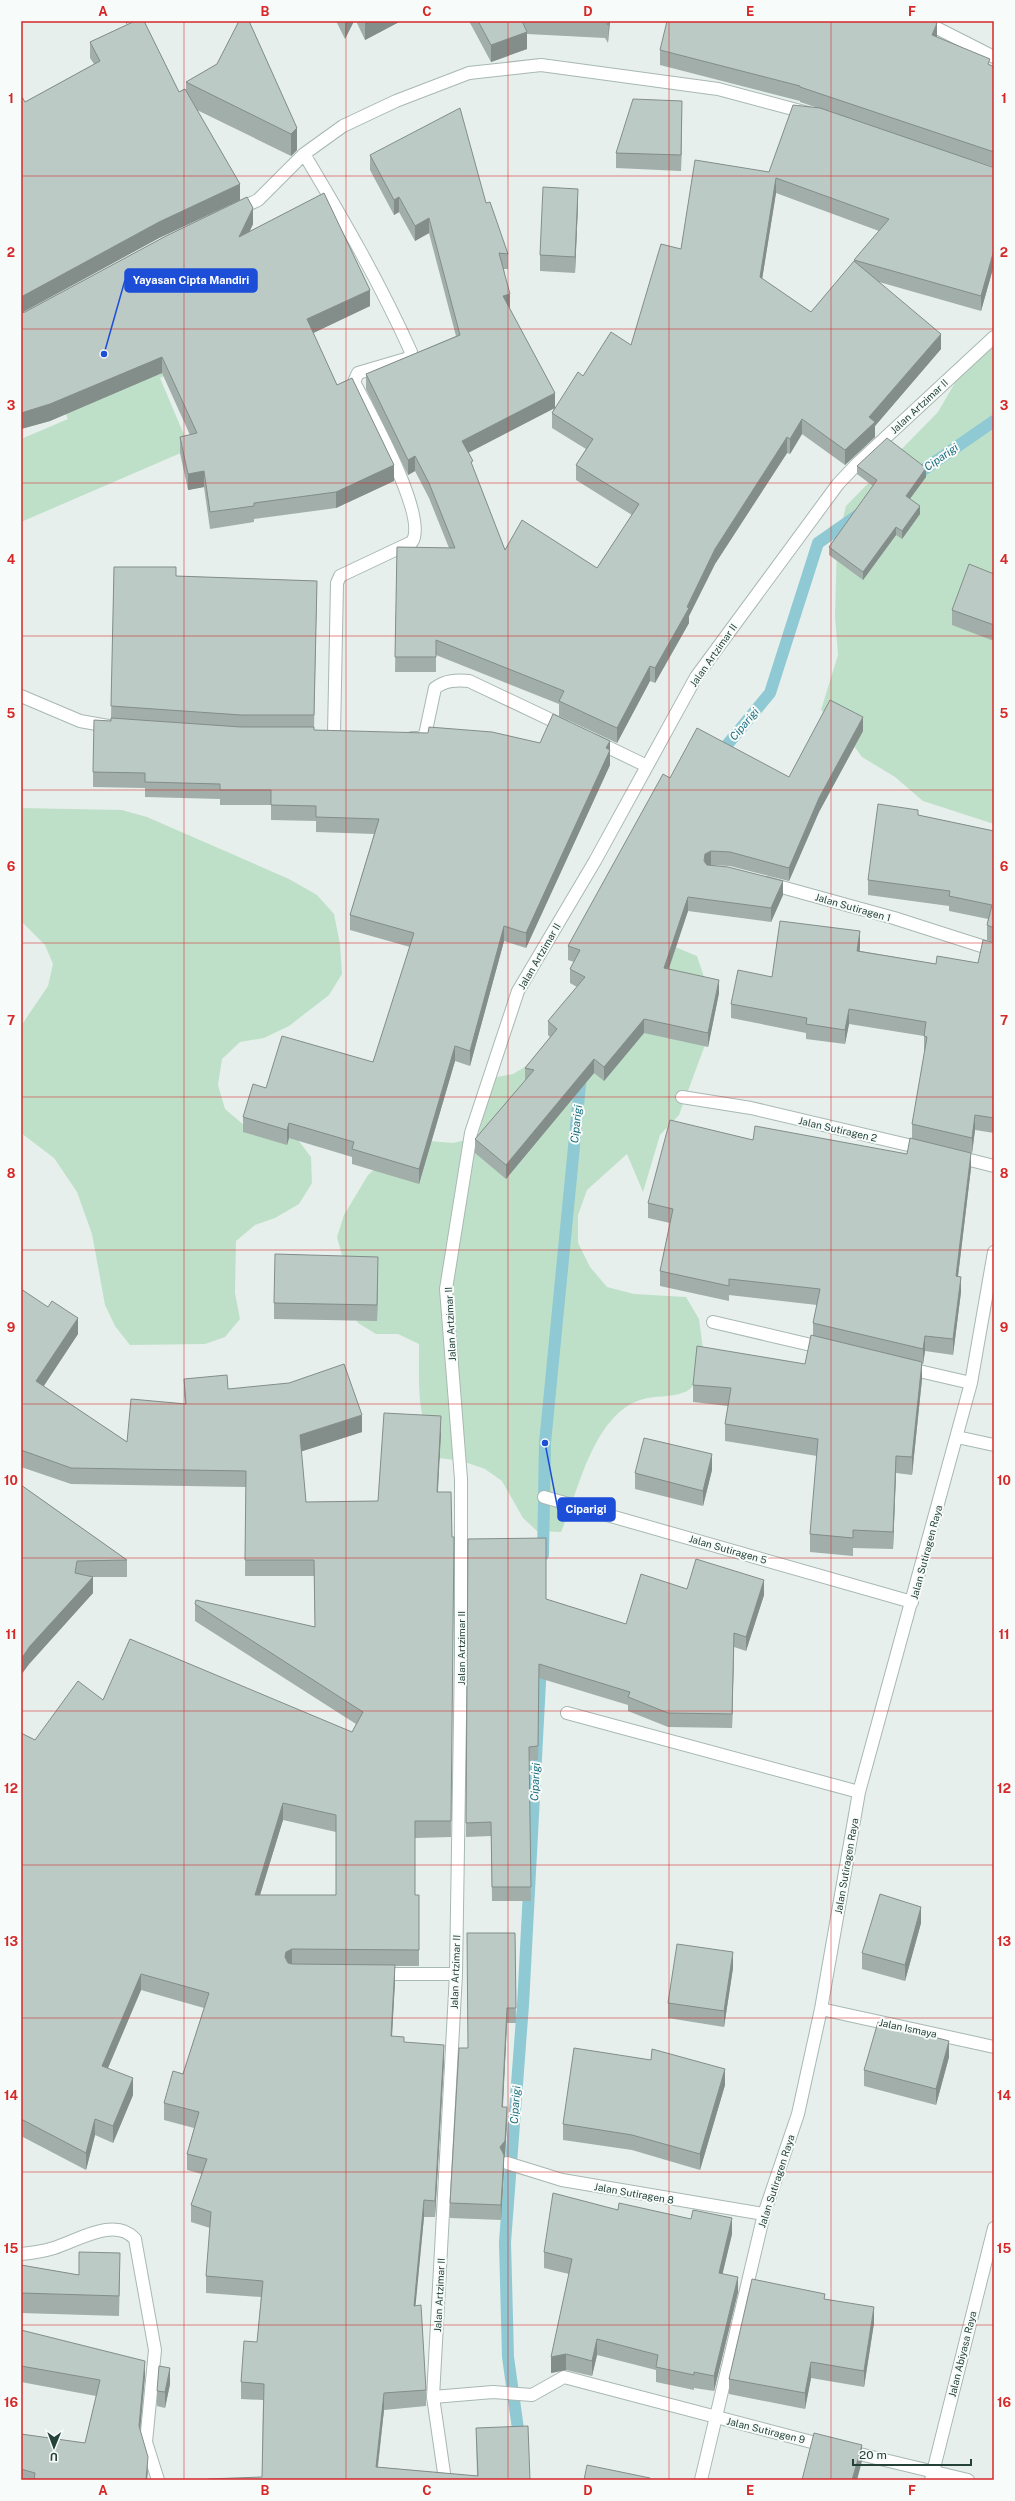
<svg xmlns="http://www.w3.org/2000/svg" width="1015" height="2501" viewBox="0 0 1015 2501" font-family="'Public Sans',sans-serif">
<style>
.green{fill:#bfe0c8}
.lines{fill:none;stroke-linecap:round;stroke-linejoin:round}
.stream{stroke:#8ec9d4;stroke-width:12}
.service-casing{stroke:#a8b8b2;stroke-width:14}
.minor-casing{stroke:#a8b8b2;stroke-width:14}
.service{stroke:#fff;stroke-width:12}
.minor{stroke:#fff;stroke-width:12}
.wall{fill:#a1aea9;fill-rule:evenodd}
.shaded-wall{fill:#838d89}
.building{fill:#bbcac4;stroke:#838d89;fill-rule:evenodd}
.grid{fill:none;stroke:#d62828;stroke-width:1;stroke-opacity:0.55}
.labels{text-anchor:middle;dominant-baseline:central;stroke-width:4;stroke-linejoin:round;paint-order:stroke}
.street-label{font-size:10px;fill:#24423a;stroke:#f7fbf9}
.water-label{font-size:11px;font-style:italic;fill:#1c6f80;stroke:#f7fbf9}
.leader{fill:none;stroke:#1d4ed8;stroke-width:1.5}
.callout-dot{fill:#1d4ed8;stroke:#f7fbf9;stroke-width:1.5}
.callout{fill:#1d4ed8;stroke:#1d4ed8;stroke-width:1.5}
.callout-label{font-size:11px;text-anchor:middle;font-weight:bold;fill:#fff}
.neatline{fill:none;stroke:#d62828;stroke-width:1.5}
.grid-label{font-size:13px;text-anchor:middle;font-weight:bold;fill:#d62828}
</style>
<rect width="100%" height="100%" fill="#e6efeb"/>
<path class="green" d="M32,336L175,371L160,378L190,449L21,522V439L68,419Z
M994,346V824L923,801L895,777L862,757L837,723L821,710L838,655L835,616L837,543L846,506L938,412L956,381Z
M21,808L122,810L147,817L289,879L317,895L334,914L340,944L342,974L329,995L289,1026L264,1038L240,1042L222,1059L218,1085L225,1109L245,1126L295,1136L311,1157L312,1183L299,1204L275,1218L255,1225L236,1241L235,1293L240,1319L225,1337L205,1344L130,1345L115,1326L105,1305L92,1234L77,1192L54,1158L21,1133V1026L48,986L53,964L45,945L21,921Z
M675,947L697,956L705,980L708,1037L679,1115L660,1135L643,1192L627,1154L587,1190L578,1215V1243L590,1267L607,1287L634,1294L686,1297L699,1319L703,1349L702,1375C698,1380 691,1390 685,1392C672,1398 654,1395 640,1400C592,1417 579,1491 561,1532L537,1531L523,1518L502,1481L485,1469L462,1461L439,1458C416,1417 419,1390 419,1344L398,1334H376L358,1323L348,1303L343,1259L337,1237L344,1215L368,1175L385,1160L429,1141L453,1143L478,1137L492,1078L513,1074L533,1062Z"/>
<g class="lines">
<path class="stream" d="M913,477L994,421
M717,757L770,693L818,543L858,515
M543,1555L545,1443L581,1075
M520,2443L508,2357L505,2242L523,2005L541,1663"/>
<g class="service-casing">
<path id="service" d="M433,2397L493,2392L532,2395L564,2377L827,2446
M847,2451L968,2480"/>
</g>
<g class="minor-casing">
<path id="minor" d="M923,21L994,57
M304,154C343,219 380,283 411,352L409,358L358,373L354,382C368,409 429,517 412,542L340,576L337,583L334,734
M237,210L258,200L304,154L343,126L396,101L469,73L541,65L718,89L808,113
M21,696L80,721L108,726
M412,738H420L425,735L435,688C446,680 456,680 469,681L564,726
M595,741L647,766
M767,883L894,918L994,950
M682,1097L751,1108L925,1149
M954,1156L994,1166
M713,1322L824,1348
M906,1368L971,1383
M957,1437L994,1445
M544,1497L912,1602
M567,1713L859,1792
M379,1974H456
M821,2009L994,2047
M507,2163L562,2180L764,2214
M21,2254C32,2253 44,2251 54,2248C77,2241 115,2216 135,2239L155,2350L146,2442L158,2480
M445,2480L433,2397L456,1974L461,1655V1479L446,1289L471,1133L518,991L595,861L696,677L838,484L857,464L994,337
M701,2480L764,2214L798,2114L821,2009L859,1792L971,1383L994,1252
M931,2480L994,2228"/>
</g>
<use href="#service" class="service"/>
<use href="#minor" class="minor"/>
</g>
<path class="wall" d="M135,21H144L179,92L185,89L186,91V82L217,64L239,21H249L297,128V150L291,156L197,110L240,184V200L159,238L22,313L25,312L166,236L247,197L253,208V224L250,231L324,193L370,290V306L313,333L337,385L352,378L394,465V481L336,508L254,519V522L210,529L204,487L188,490L180,453V437L190,435L162,373L50,421L21,429V97H22L25,102L94,64L90,58V42Z
M336,21H354L345,39Z
M356,21H401L365,40Z
M469,21H610L608,43L605,38L527,34V49L491,62Z
M937,37L994,67V265L981,311L879,282L941,349L875,426V437L845,465L802,434L790,454L787,453L715,564L689,616V623L655,683L650,681L617,743L559,716V704L436,655V672H395L397,547L449,548L429,498L415,471L408,475L366,389V374L456,336L429,233L415,241L399,212L394,215L370,170V155L486,203L508,254V269H504L510,309L555,408L583,376L631,345L681,249L769,172L815,107L800,102V101L660,65V50ZM953,154L994,167H992ZM776,193L879,231L854,260V262L811,312L762,279ZM554,408L552,413V428L586,449L576,465V480L632,515L597,568L505,550L473,468L468,453Z
M682,117L681,171L616,168V153Z
M578,205L575,273L540,271V255Z
M857,466L926,477L910,499L920,514L902,539L896,535L863,580L829,555V547L873,486L857,474Z
M114,567L176,576L317,581L314,730L540,743L610,741V765L526,948L504,941L470,1066L455,1061L419,1184L352,1164V1157L289,1138L287,1145L243,1132V1117L266,1088L373,1062L410,947L350,930V915L374,834L316,832V821L271,820V805H220V799L145,797V788L93,787V772L111,718Z
M994,574V641L952,625V610Z
M863,731L819,812L789,881L730,866L710,865L783,895L771,922L688,911L669,969L719,993L708,1047L644,1033L604,1081L594,1073L506,1179L475,1153V1139L525,1081V1068L550,1037L548,1035V1021L577,987L570,983V969L574,962L568,960V946L670,778L789,777Z
M918,815L994,831V1133L975,1130L972,1153L912,1139V1124L925,1051H924V1036L849,1024L845,1044L806,1039V1033L731,1018V1004L772,977L860,946V951L936,964L978,963L993,942L987,940V925L988,919L949,911V906L868,895V880Z
M753,1140L971,1168L958,1277L961,1292L953,1355L925,1351L923,1364H922V1379L912,1475L896,1473L893,1549L853,1548V1556L810,1552V1534L817,1456L725,1441V1424L728,1406L693,1402V1385L805,1364L813,1336V1323L817,1305L729,1295V1301L660,1286V1271L670,1223L648,1218V1203Z
M378,1272L377,1321L274,1319V1303Z
M21,1289L78,1334L43,1386L127,1442L185,1404L184,1395V1379L228,1389L362,1432L301,1451L306,1502L378,1501L441,1433L437,1492H451V1837L415,1838V1895H419V1966H395V1981L392,2037L444,2061L435,2217H424L415,2306L426,2390V2406L384,2410L378,2467L477,2476L476,2428L530,2480L262,2477L263,2400L241,2399V2382L257,2342L261,2297L206,2293V2276L210,2228L191,2222V2205L202,2174L187,2170V2154L194,2128L164,2120V2103L183,2074L204,2008L141,1990L108,2068L133,2095L113,2143L95,2135L86,2170L21,2136V1733L35,1740L103,1700L352,1732L356,1724L195,1621V1604L315,1627L314,1576H245L246,1487L71,1484L21,1467ZM283,1820L336,1832V1895H260Z
M712,1470L703,1506L635,1489V1473Z
M21,1485L127,1560V1577H93V1593L30,1663Z
M468,1539L546,1599L626,1624L687,1589L764,1595L746,1651L734,1647L732,1728L668,1727L628,1711V1705L539,1678L538,1760L529,1761L531,1901H492L491,1836L466,1837Z
M921,1923L905,1981L862,1969V1953Z
M515,1933L516,2023H507L503,2107L507,2122L505,2156L504,2157V2170L501,2220L450,2218V2203L468,2048Z
M733,1968L724,2027L668,2018V2003Z
M949,2057L936,2105L864,2086V2070Z
M725,2085L700,2170L632,2150L563,2140V2124Z
M618,2210L732,2234L722,2274L738,2292L714,2391L694,2388V2390L656,2382V2370L597,2355L592,2376L566,2370L551,2373L569,2274L544,2268V2252Z
M21,2265L79,2275L120,2273L119,2316L21,2313Z
M825,2299L874,2323L864,2387L811,2378L805,2409L729,2394V2379Z
M21,2330L145,2376L140,2430L148,2473L147,2480H21V2434L85,2443L96,2396L21,2382Z
M170,2384L165,2408L157,2406V2391Z"/>
<path class="shaded-wall" d="M126,21H131L126,24Z
M346,21H354L345,39V22Z
M368,21H401L365,40V23Z
M609,21H610L608,43Z
M937,23V38L932,35Z
M527,32V49L491,62V45Z
M682,101V117L681,171V155Z
M297,128V150L291,156V134Z
M776,178V193L760,292V277Z
M240,184V200L159,238L21,313V297L159,222Z
M578,189V205L575,273V257Z
M399,197V212L394,215V200Z
M253,208V224L239,253V237Z
M429,218V233L415,241V226Z
M994,250V265L981,311V296Z
M370,290V306L307,336V319Z
M510,294V309L503,311V296Z
M941,334V349L875,426V437L845,465V450L869,417Z
M162,357V373L50,421L21,429V413Z
M555,393V408L462,456V441Z
M802,419V434L790,454V439Z
M787,437V453L715,564L689,616V623L655,683V668L687,607L715,549Z
M415,456V471L408,475V460Z
M394,465V481L336,508V492Z
M926,468V477L906,504V496Z
M204,471V487L188,490V474Z
M920,506V514L902,539V531Z
M896,527V535L863,580V572Z
M650,666V681L617,743V728Z
M863,717V731L819,812L789,881V868L819,798Z
M610,741V765L526,948V933L606,748Z
M711,851V865L705,868L704,875L705,854Z
M783,881V895L771,922V908Z
M688,897V911L664,982V968Z
M504,926V941L470,1066V1051Z
M860,931V946L857,966V951Z
M719,980V993L708,1047V1033Z
M849,1009V1024L845,1044V1030Z
M644,1019V1033L604,1081V1067Z
M455,1046V1061L419,1184V1169Z
M594,1059V1073L506,1179V1165Z
M975,1115V1130L972,1153V1138Z
M289,1123V1138L287,1145V1130Z
M971,1153V1168L956,1292V1276Z
M378,1257V1272L377,1321V1305Z
M961,1277V1292L953,1355V1339Z
M78,1318V1334L36,1398V1381Z
M925,1336V1351L923,1364V1349Z
M922,1362V1379L912,1475V1457Z
M362,1415V1432L300,1452V1435Z
M441,1416V1433L437,1509V1492Z
M712,1454V1470L703,1506V1491Z
M896,1456V1473L893,1549V1532Z
M93,1577V1593L30,1663L21,1675V1659L30,1646Z
M764,1580V1595L746,1651V1637Z
M734,1633V1647L732,1728V1714Z
M283,1803V1820L255,1911V1895Z
M921,1907V1923L905,1981V1965Z
M292,1949V1966L286,1969L285,1957L286,1952Z
M733,1952V1968L724,2027V2011Z
M395,1965V1981L391,2053V2036Z
M141,1974V1990L102,2082V2066Z
M507,2008V2023L502,2121V2107Z
M949,2041V2057L936,2105V2089Z
M444,2045V2061L435,2217V2201Z
M725,2069V2085L700,2170V2154Z
M133,2078V2095L113,2143V2126Z
M507,2107V2122L505,2156L504,2157V2170L501,2220L500,2147Z
M95,2119V2135L86,2170V2153Z
M424,2200V2217L414,2322V2306Z
M732,2218V2234L719,2289V2273Z
M738,2277V2292L714,2391V2376Z
M874,2307V2323L864,2387V2371Z
M597,2339V2355L592,2376V2361Z
M566,2354V2370L551,2373V2357Z
M145,2361V2376L139,2442V2426Z
M811,2362V2378L805,2409V2393Z
M170,2368V2384L165,2408V2392Z
M384,2393V2410L376,2480V2467Z
M862,2445V2461L857,2480H852Z
M148,2457L147,2480H146Z"/>
<path class="building" d="M135,21H144L179,92L185,89L240,184L159,222L21,297V97H22L25,102L100,61L90,42Z
M239,21H249L297,128L291,134L186,82L217,64Z
M478,21H522L527,32L491,45Z
M606,21H609L608,25Z
M667,21H933L937,23L932,35L990,59L988,64L994,67V152L800,87V86L660,50Z
M633,99L682,101L681,155L616,153Z
M793,105L820,108L992,167H994V250L981,296L854,260L889,219L776,178L760,277L811,312L854,261L941,334L869,417L875,422L845,450L802,419L790,439L787,437L715,549L687,607L689,608L655,668L650,666L617,728L559,701L564,691L436,640V657H395L397,547L455,548L429,483L415,456L408,460L366,374L460,335L429,218L415,226L399,197L394,200L370,155L460,108L486,203L490,202L508,254L499,253L510,294L503,296L555,393L462,441L473,461L471,462L505,550L522,520L597,568L639,504L576,465L593,439L552,413L578,372L583,376L611,332L631,345L661,244L681,249L695,160L769,172Z
M543,187L578,189L575,257L540,255Z
M324,193L370,290L307,319L337,385L352,378L394,465L336,492L254,503V506L210,512L204,471L188,474L180,437L197,433L162,357L50,404L21,413V313L25,312L166,236L247,197L253,208L239,237Z
M887,438L926,468L906,496L920,506L902,531L896,527L863,572L829,547L877,480L857,466Z
M969,564L994,574V625L952,610Z
M114,567H176V576L317,581L314,715H241L111,706Z
M830,700L863,717L819,798L789,868L730,852L711,851L705,854L704,861L707,865L728,867L783,881L771,908L688,897L664,968L719,980L708,1033L644,1019L604,1067L594,1059L506,1165L475,1139L534,1070L525,1068L557,1029L548,1021L585,977L570,969L580,950L568,946L663,774L670,778L697,728L789,777Z
M553,714L610,741L606,748L610,750L526,933L504,926L470,1051L455,1046L419,1169L352,1149L354,1142L289,1123L287,1130L243,1117L253,1084L266,1088L282,1036L373,1062L414,933L350,915L379,819L316,817V806L271,805V790H220V784L145,782V773L93,772L94,720L111,721V718L241,727H314V730L428,733L429,727L492,732L540,743Z
M878,804L918,810V815L994,831V928L987,925L992,905L949,896L950,891L868,880Z
M780,921L860,931L857,951L936,964L937,956L978,963L983,940L992,942H994V1118L975,1115L972,1138L912,1124L927,1037L924,1036L926,1022L849,1009L845,1030L806,1024L807,1018L731,1004L738,970L772,977Z
M670,1120L753,1140L755,1126L907,1154L910,1138L971,1153L956,1276L961,1277L953,1339L925,1336L923,1349L813,1323L820,1289L729,1279V1286L660,1271L673,1209L648,1203Z
M275,1254L378,1257L377,1305L274,1303Z
M21,1289L48,1307L52,1301L78,1318L36,1381L127,1442L131,1399L186,1404L184,1379L227,1375L228,1389L289,1383L344,1364L362,1415L300,1435L306,1502L378,1501L384,1413L441,1416L437,1492H451L452,1537H454L451,1821H415V1895H419V1950L292,1949L286,1952L285,1957L288,1963L292,1964L395,1965L391,2036L404,2037V2042L444,2045L435,2201L424,2200L414,2306L421,2305L426,2390L384,2393L376,2467L478,2476L476,2428L528,2426L530,2480H208V2479L262,2477L264,2384L241,2382L244,2341L257,2342L263,2281L206,2276L211,2212L191,2205L207,2159L187,2154L199,2112L164,2103L173,2071L183,2074L209,1993L141,1974L102,2066L133,2078L113,2126L95,2119L86,2153L21,2119V1733L35,1740L78,1681L103,1700L130,1639L352,1732L363,1712L195,1604L196,1600L315,1627L314,1560H245L246,1471L71,1468L21,1450ZM283,1803L336,1815V1895H255Z
M811,1335L922,1362L912,1457L896,1456L893,1532L853,1530V1538L810,1534L818,1439L725,1424L731,1388L693,1385L697,1346L805,1364Z
M644,1438L712,1454L703,1491L635,1473Z
M21,1485L127,1560L77,1561L75,1573L93,1577L30,1646L21,1659Z
M546,1538V1599L626,1624L641,1574L687,1589L696,1559L764,1580L746,1637L734,1633L732,1714L668,1713L628,1697L630,1692L539,1664L538,1746L529,1747L531,1887H492L491,1822L466,1823L468,1539Z
M880,1894L921,1907L905,1965L862,1953Z
M467,1933H515L516,2008H507L502,2107H507L505,2141L500,2147L504,2155L501,2205L450,2203L459,2048H468Z
M677,1944L733,1952L724,2011L668,2003Z
M878,2022L949,2041L936,2089L864,2070Z
M574,2048L651,2060L652,2049L725,2069L700,2154L632,2135L563,2124Z
M553,2193L618,2210L619,2203L691,2219L693,2210L732,2218L719,2273L738,2277L714,2376L694,2372V2375L656,2367L658,2355L597,2339L592,2361L566,2354L551,2357L572,2259L544,2252Z
M79,2252L120,2253L119,2296L21,2293V2265L79,2275Z
M752,2279L825,2294L824,2299L874,2307L864,2371L811,2362L805,2393L729,2379Z
M21,2330L145,2361L139,2426L148,2457L146,2480H34L35,2473L21,2469V2434L85,2443L100,2380L21,2366Z
M159,2366L170,2368L165,2392L157,2391Z
M814,2433L862,2445L852,2480H802Z
M587,2465L650,2478V2480H584Z"/>
<path class="grid" d="M184,21V2480M346,21V2480M508,21V2480M669,21V2480M831,21V2480M21,176H994M21,329H994M21,483H994M21,636H994M21,790H994M21,943H994M21,1097H994M21,1250H994M21,1404H994M21,1558H994M21,1711H994M21,1865H994M21,2018H994M21,2172H994M21,2325H994"/>
<g class="labels">
<g class="street-label">
<text transform="translate(919 406) rotate(-43)">Jalan Artzimar II</text>
<text transform="translate(713 655) rotate(-55)">Jalan Artzimar II</text>
<text transform="translate(853 907) rotate(16)">Jalan Sutiragen 1</text>
<text transform="translate(539 956) rotate(-60)">Jalan Artzimar II</text>
<text transform="translate(838 1129) rotate(13)">Jalan Sutiragen 2</text>
<text transform="translate(450 1324) rotate(-93)">Jalan Artzimar II</text>
<text transform="translate(728 1549) rotate(16)">Jalan Sutiragen 5</text>
<text transform="translate(926 1552) rotate(-75)">Jalan Sutiragen Raya</text>
<text transform="translate(461 1648) rotate(-90)">Jalan Artzimar II</text>
<text transform="translate(846 1866) rotate(-80)">Jalan Sutiragen Raya</text>
<text transform="translate(455 1972) rotate(-88)">Jalan Artzimar II</text>
<text transform="translate(908 2028) rotate(12)">Jalan Ismaya</text>
<text transform="translate(776 2181) rotate(-72)">Jalan Sutiragen Raya</text>
<text transform="translate(634 2193) rotate(10)">Jalan Sutiragen 8</text>
<text transform="translate(439 2295) rotate(-87)">Jalan Artzimar II</text>
<text transform="translate(962 2354) rotate(-76)">Jalan Abiyasa Raya</text>
<text transform="translate(766 2430) rotate(14)">Jalan Sutiragen 9</text>
</g>
<g class="water-label">
<text transform="translate(941 457) rotate(-35)">Ciparigi</text>
<text transform="translate(744 724) rotate(-50)">Ciparigi</text>
<text transform="translate(576 1124) rotate(-84)">Ciparigi</text>
<text transform="translate(535 1782) rotate(-87)">Ciparigi</text>
<text transform="translate(515 2105) rotate(-86)">Ciparigi</text>
</g>
</g>
<path class="leader" d="M104 354L125 280M545 1443L558 1510"/>
<g class="callout-dot">
<circle cx="104" cy="354" r="4"/>
<circle cx="545" cy="1443" r="4"/>
</g>
<g class="callout">
<rect x="125" y="269" width="132" height="23" rx="4"/>
<rect x="558" y="1498" width="57" height="23" rx="4"/>
</g>
<g class="callout-label">
<text x="191" y="284">Yayasan Cipta Mandiri</text>
<text x="586" y="1513">Ciparigi</text>
</g>
<rect width="1015" height="2501" fill="none" stroke="#f7fbf9" stroke-width="44"/>
<g transform="translate(54 2447) rotate(181)" stroke="#f7fbf9" stroke-width="3" paint-order="stroke">
<path d="M0-3L7 15L0 10L-7 15Z" fill="#24423a"/>
<text y="-6" font-size="11" font-weight="bold" text-anchor="middle" fill="#24423a">U</text>
</g>
<path d="M853 2459v6h118v-6" fill="none" stroke="#24423a" stroke-width="2"/>
<text x="859" y="2459" font-size="12" fill="#24423a" stroke="#f7fbf9" stroke-width="3" paint-order="stroke">20 m</text>
<rect x="22" y="22" width="971" height="2457" class="neatline"/>
<g class="grid-label">
<text x="103" y="16">A</text>
<text x="265" y="16">B</text>
<text x="427" y="16">C</text>
<text x="588" y="16">D</text>
<text x="750" y="16">E</text>
<text x="912" y="16">F</text>
<text x="11" y="103">1</text>
<text x="1004" y="103">1</text>
<text x="11" y="257">2</text>
<text x="1004" y="257">2</text>
<text x="11" y="410">3</text>
<text x="1004" y="410">3</text>
<text x="11" y="564">4</text>
<text x="1004" y="564">4</text>
<text x="11" y="718">5</text>
<text x="1004" y="718">5</text>
<text x="11" y="871">6</text>
<text x="1004" y="871">6</text>
<text x="11" y="1025">7</text>
<text x="1004" y="1025">7</text>
<text x="11" y="1178">8</text>
<text x="1004" y="1178">8</text>
<text x="11" y="1332">9</text>
<text x="1004" y="1332">9</text>
<text x="11" y="1485">10</text>
<text x="1004" y="1485">10</text>
<text x="11" y="1639">11</text>
<text x="1004" y="1639">11</text>
<text x="11" y="1793">12</text>
<text x="1004" y="1793">12</text>
<text x="11" y="1946">13</text>
<text x="1004" y="1946">13</text>
<text x="11" y="2100">14</text>
<text x="1004" y="2100">14</text>
<text x="11" y="2253">15</text>
<text x="1004" y="2253">15</text>
<text x="11" y="2407">16</text>
<text x="1004" y="2407">16</text>
<text x="103" y="2495">A</text>
<text x="265" y="2495">B</text>
<text x="427" y="2495">C</text>
<text x="588" y="2495">D</text>
<text x="750" y="2495">E</text>
<text x="912" y="2495">F</text>
</g>
</svg>
